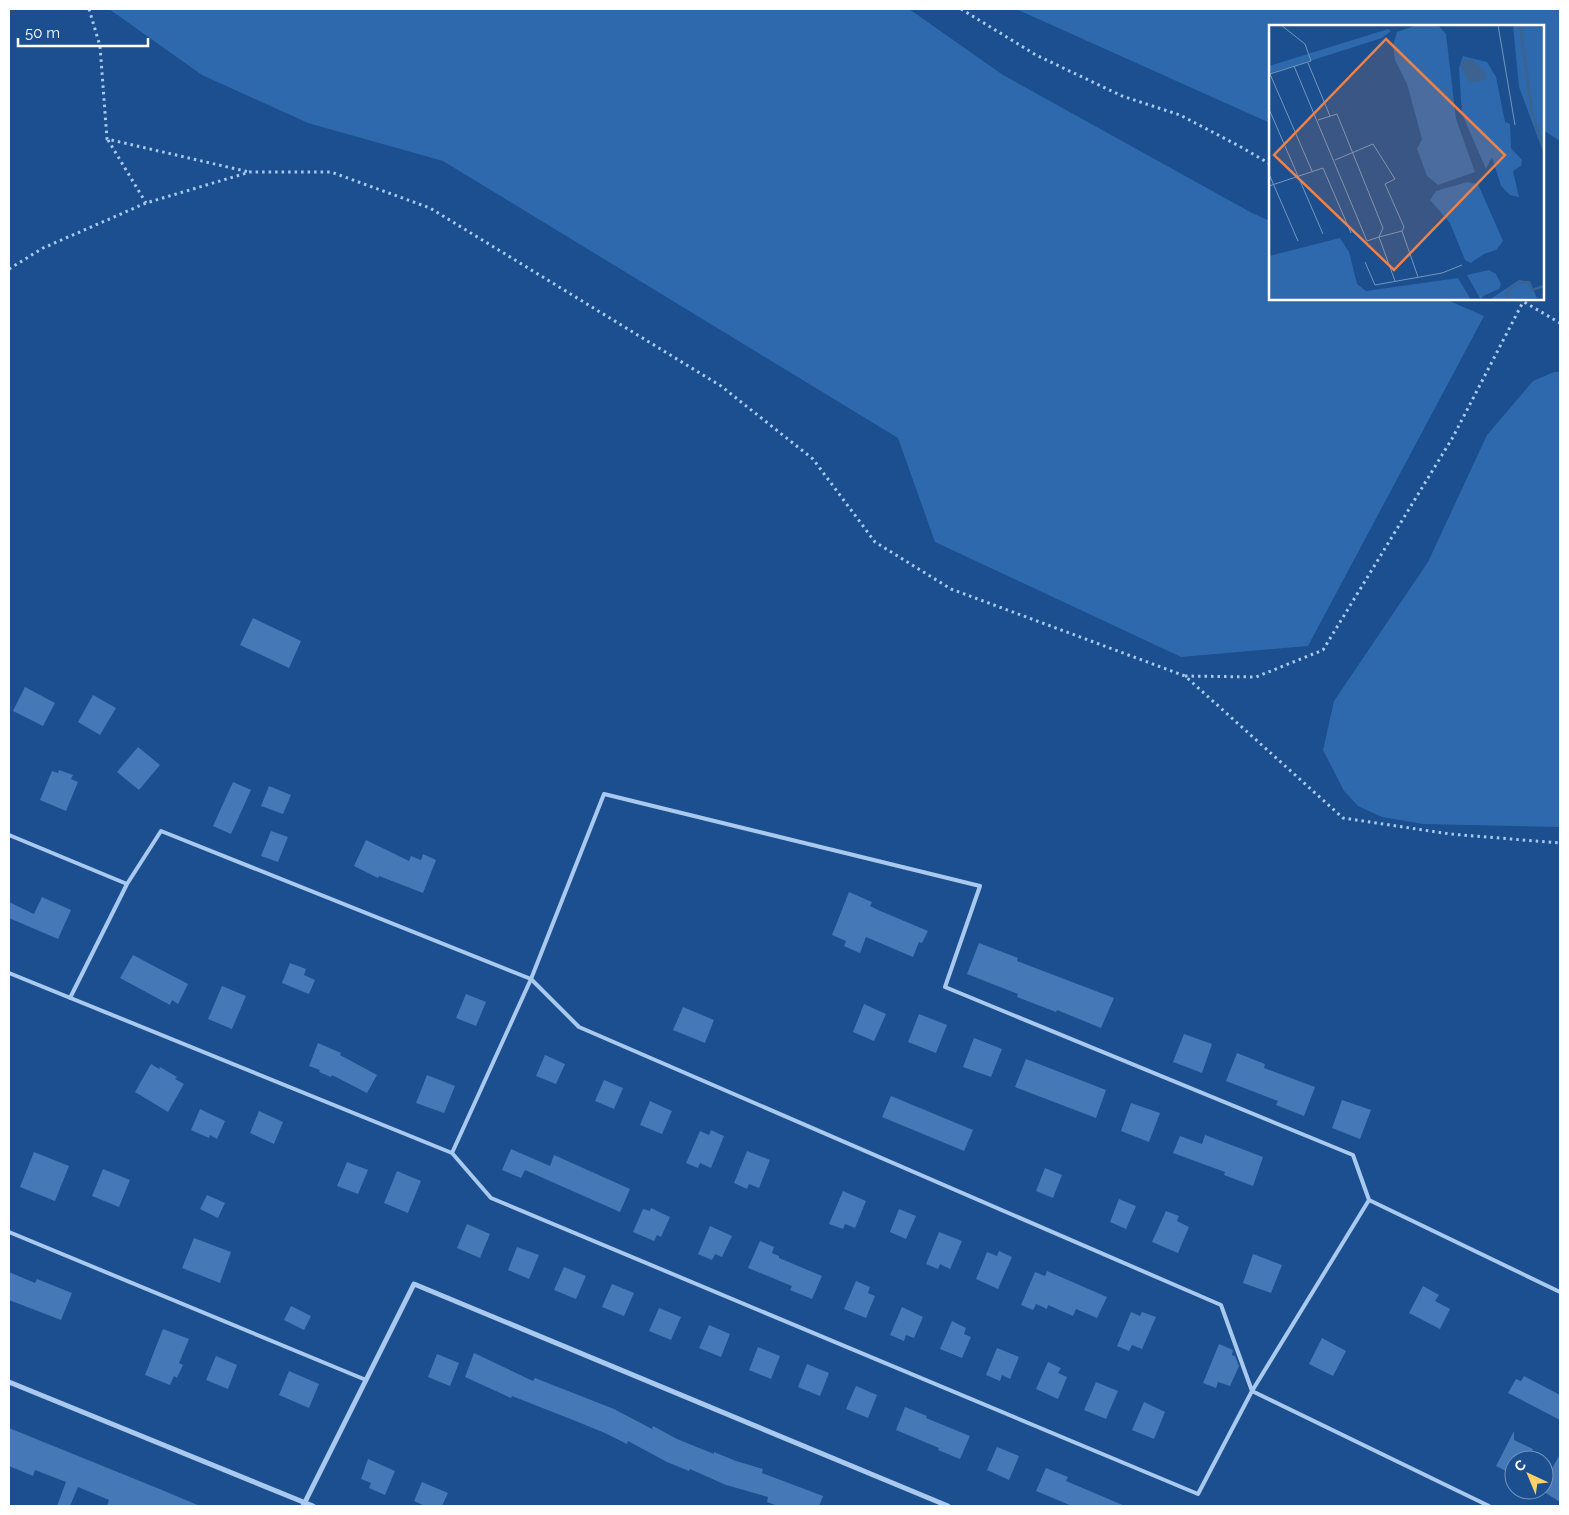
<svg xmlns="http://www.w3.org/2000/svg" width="1569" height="1515" viewBox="0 0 1569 1515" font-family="Raleway,sans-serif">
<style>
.green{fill:#2e69ad}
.building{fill:#4478b7}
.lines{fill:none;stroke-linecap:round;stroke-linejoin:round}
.path{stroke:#a9c9ee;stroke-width:3;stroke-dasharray:2.5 4;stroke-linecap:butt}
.service{stroke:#a9c9ee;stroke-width:4}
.minor{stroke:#a9c9ee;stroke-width:5}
.inset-river{fill:none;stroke:#3c6290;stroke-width:2.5}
.inset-road{fill:none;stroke:#7695bc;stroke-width:1}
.view{fill:#ee8249;fill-opacity:0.15;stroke:#ee8249;stroke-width:2.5}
.inset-edge{fill:none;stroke:#fff;stroke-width:2.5}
</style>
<rect width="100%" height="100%" fill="#1b4f8f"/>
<path class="green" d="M109,9H909L1003,75L1252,213L1270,221V299H1445L1484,316L1308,646L1181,657L935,542L898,438L443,161L308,123L202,75Z
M1016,9H1560V141L1543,130V26H1270V123Z
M1554,372H1560V827L1423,824L1382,817L1358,806L1344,791L1323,750L1334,701L1428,562L1487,435L1533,381Z"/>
<path class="building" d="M253,618L301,641L289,668L240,645Z
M25,687L55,703L43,726L13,711Z
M93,695L116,708L100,735L78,722Z
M138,747L160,765L139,790L117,772Z
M59,770L73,775L71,779L78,782L66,811L40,800L52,771L58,773Z
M233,782L251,790L231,834L213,826Z
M269,786L291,795L283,814L261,806Z
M271,831L288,837L278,862L261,856Z
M366,840L409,861L411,856L421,860L423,854L436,860L423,893L379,876L378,878L354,866Z
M849,892L872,902L870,906L878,910L928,931L922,943L919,942L913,957L866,937L860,953L844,946L846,941L832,935Z
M42,897L71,910L58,939L9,918V902L34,914Z
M979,943L1018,958L1017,961L1114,998L1101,1028L1057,1010L1056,1012L1017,997L1018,994L967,974Z
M133,955L188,984L178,1004L172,1000L170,1005L120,978Z
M290,963L306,969L304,975L315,980L309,994L282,983Z
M222,986L246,996L232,1029L208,1019Z
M466,994L486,1002L476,1026L456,1018Z
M864,1004L886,1014L874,1041L853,1032Z
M683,1007L714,1020L705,1043L673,1030Z
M919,1014L947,1025L936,1053L908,1042Z
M1184,1034L1212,1044L1202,1073L1173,1062Z
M974,1038L1002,1049L991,1077L963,1067Z
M318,1043L341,1053L340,1055L377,1075L367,1093L332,1075L331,1077L319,1072L320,1070L309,1066Z
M1237,1053L1265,1064L1264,1068L1315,1087L1304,1116L1276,1105L1278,1101L1226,1081Z
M545,1055L565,1064L556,1084L536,1076Z
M1026,1059L1106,1090L1096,1118L1015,1087Z
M151,1064L159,1069L160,1067L177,1077L175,1079L184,1084L168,1112L135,1092Z
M427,1075L455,1086L444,1113L416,1103Z
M604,1080L623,1088L614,1109L595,1101Z
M891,1096L973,1130L964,1151L882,1117Z
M1342,1100L1371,1110L1360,1139L1332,1128Z
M650,1101L672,1111L662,1134L640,1125Z
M1131,1103L1160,1113L1149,1142L1121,1131Z
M200,1109L225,1121L217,1139L210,1135L209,1138L191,1130Z
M259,1111L283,1122L274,1144L250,1133Z
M711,1130L724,1136L711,1168L700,1163L698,1168L686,1163L700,1131L709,1135Z
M1205,1135L1263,1157L1253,1186L1224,1175L1225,1172L1173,1153L1180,1136L1202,1144Z
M511,1149L550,1166L554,1155L630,1189L620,1212L525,1170L521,1178L502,1170Z
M747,1151L770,1160L759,1188L749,1184L747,1189L734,1183Z
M34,1152L69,1166L55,1201L20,1187Z
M347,1162L368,1170L358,1194L337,1186Z
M1045,1168L1062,1175L1053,1198L1036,1191Z
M103,1169L130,1180L119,1207L92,1196Z
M397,1171L421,1181L408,1213L384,1203Z
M843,1191L866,1201L855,1228L845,1224L843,1229L829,1224Z
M207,1195L225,1203L218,1218L200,1209Z
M1119,1199L1136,1206L1126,1229L1110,1222Z
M651,1208L670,1217L661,1237L657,1235L654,1241L633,1232L643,1209L650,1211Z
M899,1209L916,1216L906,1239L890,1232Z
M1166,1211L1179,1216L1177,1221L1189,1227L1178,1253L1152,1242Z
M467,1224L490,1234L480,1258L457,1248Z
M710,1226L732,1236L722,1257L715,1254L712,1260L698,1254Z
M939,1232L962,1241L950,1269L940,1264L938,1269L926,1264Z
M194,1238L231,1252L220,1283L182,1268Z
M760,1241L774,1247L772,1253L779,1256V1258L822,1276L812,1299L790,1290L792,1286L748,1268Z
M517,1247L539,1255L529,1279L508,1270Z
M999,1251L1012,1257L998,1289L976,1279L987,1252L997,1256Z
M1253,1254L1282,1265L1271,1293L1243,1283Z
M564,1267L586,1276L576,1299L554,1290Z
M1047,1271L1107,1297L1097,1318L1076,1309L1073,1316L1048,1305L1047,1309L1036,1304L1033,1310L1021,1305L1035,1272L1045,1276Z
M9,1272L35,1283L37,1279L72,1293L61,1320L9,1300Z
M856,1281L870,1287L868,1293L875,1296L866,1318L844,1309Z
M612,1284L634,1293L624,1316L602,1307Z
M1423,1286L1439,1295L1435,1301L1450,1309L1440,1329L1409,1313Z
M291,1306L311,1316L304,1330L284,1320Z
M902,1307L923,1317L914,1338L906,1335L904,1341L890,1335Z
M659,1308L681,1317L671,1340L649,1331Z
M1131,1312L1140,1316L1142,1312L1156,1317L1142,1349L1132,1345L1129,1351L1117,1346Z
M952,1321L966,1328L964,1334L971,1337L962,1358L940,1349Z
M709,1325L730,1334L721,1357L699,1348Z
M163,1329L189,1339L179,1363L183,1365L177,1378L174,1376L170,1385L145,1375Z
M1322,1338L1346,1351L1333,1376L1309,1364Z
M1219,1344L1233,1350L1232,1355L1235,1356L1239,1366L1230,1386L1218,1382L1216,1388L1203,1383Z
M758,1347L780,1356L771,1379L749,1370Z
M997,1348L1019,1357L1010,1379L1002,1375L1000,1381L986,1375Z
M474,1353L533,1381L535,1378L614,1409L652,1429L653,1426L677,1439L714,1454V1452L736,1461L763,1469L762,1473L823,1496L819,1506H778L767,1502L768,1497L726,1485L690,1469L689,1471L667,1462L628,1441L627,1444L605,1433L573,1420L512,1396L511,1398L465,1377Z
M437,1354L459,1363L450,1386L428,1377Z
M216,1356L237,1365L228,1389L206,1380Z
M1048,1362L1061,1368L1058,1373L1067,1377L1058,1399L1036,1389Z
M807,1364L829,1373L820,1396L798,1387Z
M289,1371L319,1384L309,1408L279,1395Z
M1524,1376L1560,1395V1420L1508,1393L1516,1379L1521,1381Z
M1096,1382L1118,1391L1106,1419L1084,1410Z
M856,1386L877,1395L868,1418L846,1409Z
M1144,1402L1165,1412L1154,1439L1132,1430Z
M905,1407L927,1416L926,1418L970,1436L960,1459L938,1450L939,1448L896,1430Z
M9,1428L162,1490L200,1506H107L109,1500L78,1487L70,1506H57L66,1482L35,1470L33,1476L9,1466Z
M1514,1431V1440L1533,1449L1527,1460H1514V1475L1496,1466Z
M997,1447L1019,1456L1009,1480L987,1470Z
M1560,1454V1502L1541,1490H1544V1483Z
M368,1459L395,1471L385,1495L369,1488L371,1483L361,1479Z
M1046,1468L1068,1477L1066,1481L1125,1506H1072L1036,1491Z
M422,1482L448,1493L442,1506H425L414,1501Z"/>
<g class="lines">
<path class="path" d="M89,9L100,46L107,139L249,172
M961,9L1036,55L1122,96L1180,115L1241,147L1270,164
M108,140L146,203
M9,269L43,248L146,203L250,172H331L430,208L721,386L813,459L875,542L951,589L1185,676L1343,818L1450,834L1560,843
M1519,299L1560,323
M1185,676L1256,677L1323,650L1453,437L1523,302"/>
<path class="service" d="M9,835L127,884
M9,973L452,1153L491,1198L1198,1494L1252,1391L1489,1506
M70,998L127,884L161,831L531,979L579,1027L1221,1305L1252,1391
M452,1153L531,979L604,794L980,886L945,987L1353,1155L1369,1200L1560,1292
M9,1232L366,1380
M1252,1391L1369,1200"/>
<path class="minor" d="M9,1382L313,1506
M303,1506L414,1284L948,1506"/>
</g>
<g transform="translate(1269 25)">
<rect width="275" height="275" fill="#1b4f8f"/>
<path d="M148,0H169L177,9L187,94L206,147L169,160L158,151L148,124L153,114L138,59L126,35L124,20L128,7ZM244,0H275V129L250,62ZM119,4L122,6L113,13L0,49V41ZM194,31L218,37L227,52L236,97L241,99L242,123L253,135L252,141L244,146L250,172L241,170L232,161L223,132L217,144L193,89L190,43ZM198,157L209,159L234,216L227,225L215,229L202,238L196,235L181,198L161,175L167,166ZM71,213L80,227L88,259L97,266L189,253L202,275H0V231ZM220,245L227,249L232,259L230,264L214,271L212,275L198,250ZM250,255L261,257L268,273L220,275Z" fill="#2e69ad"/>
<path d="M203,34L216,47L217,54L201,58L192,41L194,36Z" fill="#3c6290"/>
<path class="inset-river" d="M251,0L263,88L275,125M239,275L238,267L249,258L260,257L263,265L275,261"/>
<path class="inset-road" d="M12,0L36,19L42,36L1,49L43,146M229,0L246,100M39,38L61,91M25,41L98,216L110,212L126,256M0,84L54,209M49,95L68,89L114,203L110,212M66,135L104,119L126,154L116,159L135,202L133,206L149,252M0,149L29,216M0,161L54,143L82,208M110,212L133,206M96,237L106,260L173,248L193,240"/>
<path class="view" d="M117,14L236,130L125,245L5,130Z"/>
<rect width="275" height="275" class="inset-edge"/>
</g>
<rect width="1569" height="1515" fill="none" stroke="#ffffff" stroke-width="20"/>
<g transform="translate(1529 1475) rotate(316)"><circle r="24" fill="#1b4f8f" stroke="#7695bc"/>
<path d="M0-4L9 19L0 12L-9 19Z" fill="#ffd166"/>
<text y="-8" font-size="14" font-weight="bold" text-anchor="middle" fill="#ffffff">С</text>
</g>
<path d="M18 38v8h130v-8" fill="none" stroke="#ffffff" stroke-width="2.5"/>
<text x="25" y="38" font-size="15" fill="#ffffff" stroke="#1b4f8f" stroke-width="4" paint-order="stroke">50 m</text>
</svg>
